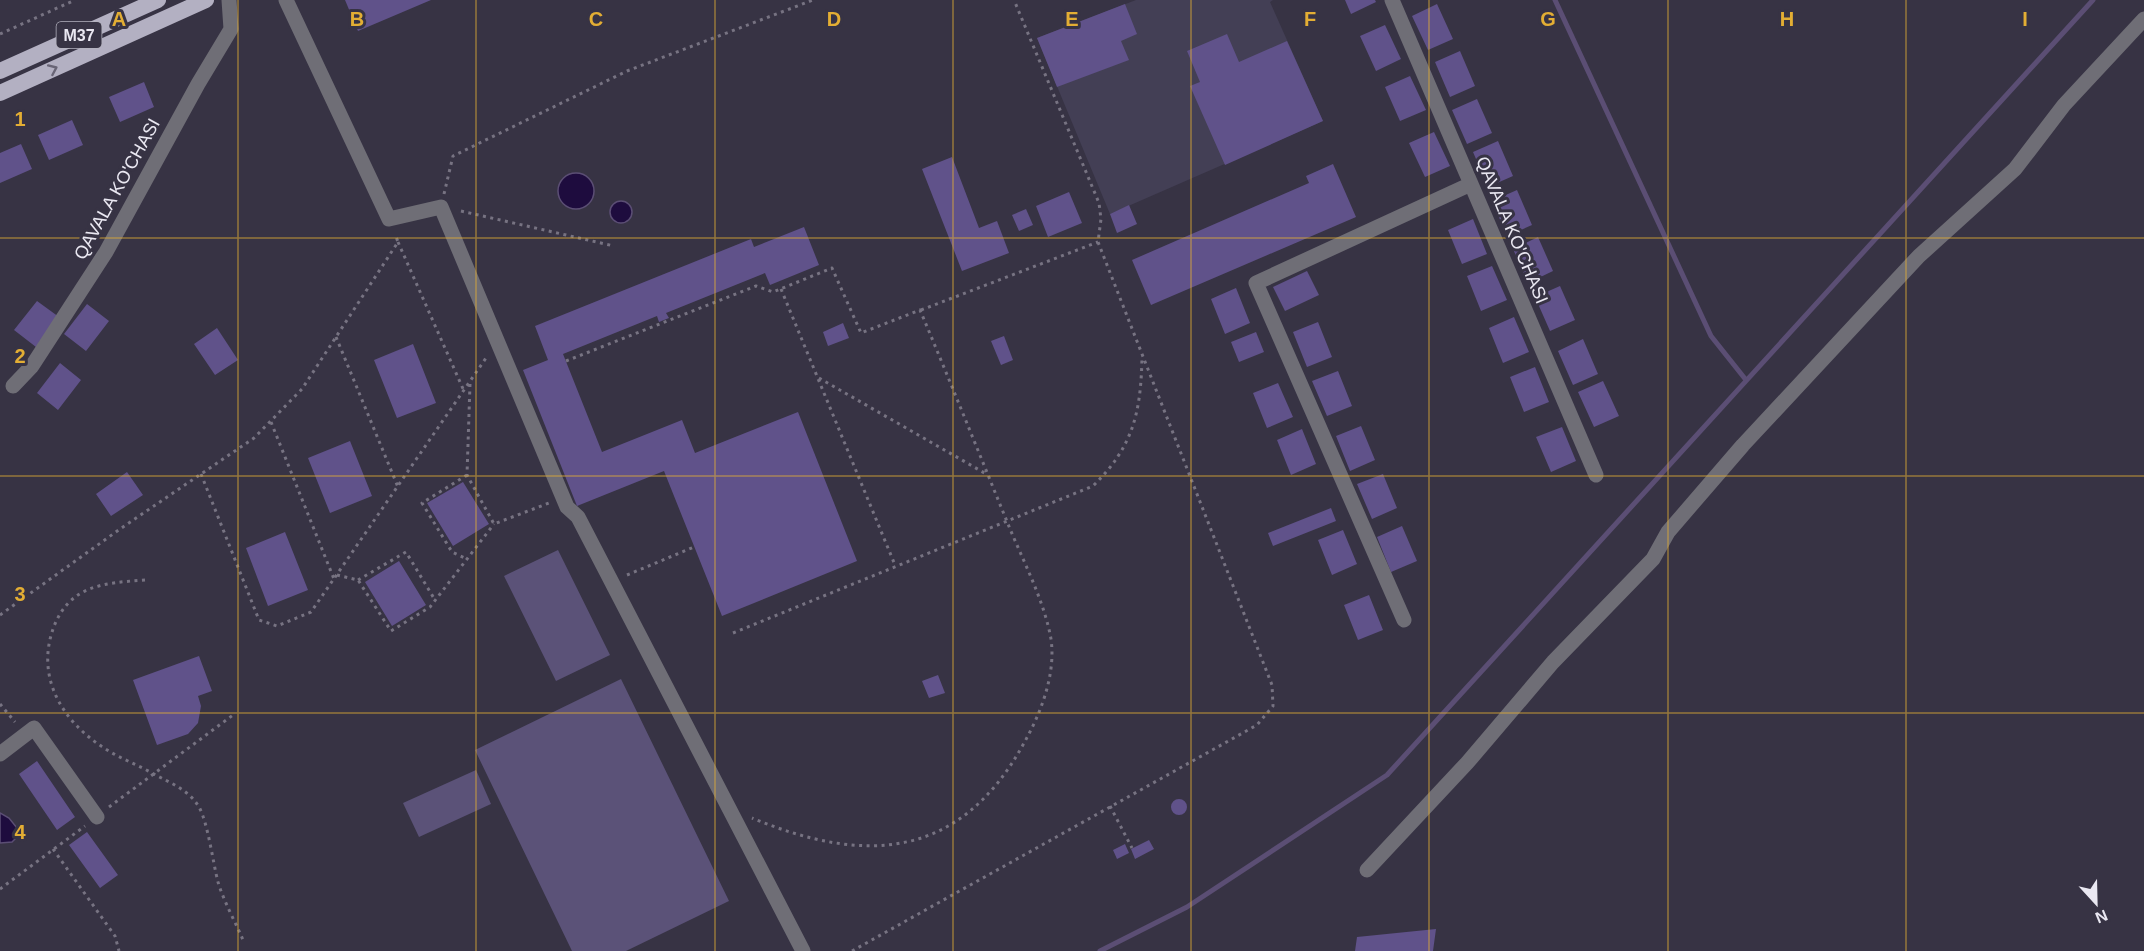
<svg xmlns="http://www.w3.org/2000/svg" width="2144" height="951" viewBox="0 0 2144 951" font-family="Helvetica,sans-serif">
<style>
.built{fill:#433f55}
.green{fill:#5b5278}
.water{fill:#1e0c3e;stroke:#5b4e74;stroke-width:1.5}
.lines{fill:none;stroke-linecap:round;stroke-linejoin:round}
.stream{stroke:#5b4e74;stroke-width:5}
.building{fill:#60528a}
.path{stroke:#777382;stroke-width:3;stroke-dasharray:3 4.5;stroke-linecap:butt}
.minor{stroke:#6f6e76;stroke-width:15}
.trunk{stroke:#b3b0c2;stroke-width:16}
.oneway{stroke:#696576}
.grid{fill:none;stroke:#e3ae34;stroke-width:1.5;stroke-opacity:0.55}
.labels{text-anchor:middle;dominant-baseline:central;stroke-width:6;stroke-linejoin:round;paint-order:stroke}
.shield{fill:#373344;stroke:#b4b2be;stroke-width:1.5}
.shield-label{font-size:16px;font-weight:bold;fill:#eae8f2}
.street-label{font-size:18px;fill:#eae8f2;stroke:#373344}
.grid-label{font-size:20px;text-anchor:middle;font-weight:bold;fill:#e3ae34;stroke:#373344;stroke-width:6;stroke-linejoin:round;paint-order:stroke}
</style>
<rect width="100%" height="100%" fill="#373344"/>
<path class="built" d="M1136,0H1273L1270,2L1323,121L1110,214L1037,38Z"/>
<path class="green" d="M558,550L610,655L556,681L504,576Z
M621,679L729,901L626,951H572L475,750Z
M476,770L491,804L419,837L403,803Z"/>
<path class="water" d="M558 191a18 18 0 1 1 36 0a18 18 0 1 1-36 0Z
M610 212a11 11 0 1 1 22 0a11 11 0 1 1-22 0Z
M0,813L9,818L17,828L16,838L12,842L0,843Z"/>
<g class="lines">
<path class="stream" d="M1555,0L1711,336L1746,380
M1100,951L1187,907L1387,775L2093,0"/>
</g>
<path class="building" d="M345,0H431L358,31Z
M1345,0H1375L1376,2L1351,14Z
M1125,4L1137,34L1121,41L1129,60L1057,87L1037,38Z
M1437,4L1453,39L1428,50L1412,16Z
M1385,25L1401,59L1376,71L1360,36Z
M1227,34L1239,62L1287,41L1323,121L1225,165L1190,86L1200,82L1187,51Z
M1460,51L1475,86L1450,97L1435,62Z
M1410,76L1426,110L1400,121L1385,87Z
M144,82L154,107L120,122L109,97Z
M1477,99L1492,133L1467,144L1452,110Z
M72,120L83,145L49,160L38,135Z
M1434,132L1450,166L1425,177L1409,143Z
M1498,141L1513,176L1488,187L1473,152Z
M21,144L32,169L0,183V153Z
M952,157L979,228L997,221L1009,253L962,271L922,169Z
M1333,164L1356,217L1151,305L1132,260L1309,183L1306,176Z
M1517,190L1532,225L1507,236L1492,201Z
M1069,192L1082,223L1048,237L1036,206Z
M1129,205L1137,224L1117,233L1110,214Z
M1026,209L1033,225L1019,231L1012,215Z
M1473,219L1487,254L1462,264L1448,230Z
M804,227L819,265L770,285L765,273L666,313L669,318L659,322L657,316L563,354L602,452L682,420L695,453L798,412L857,561L722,616L664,471L577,506L523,370L548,360L535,326L751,239L754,247Z
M1538,237L1553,271L1528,283L1513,249Z
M1492,266L1507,300L1481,311L1467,276Z
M1307,271L1319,295L1285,311L1273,287Z
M1560,286L1575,320L1550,331L1535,297Z
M1236,288L1250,323L1225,334L1211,299Z
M37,301L59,317L36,347L14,330Z
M87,304L109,321L86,351L64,334Z
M1514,317L1529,352L1503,363L1489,328Z
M1318,322L1332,357L1307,367L1293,332Z
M843,323L849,338L828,346L823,332Z
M217,328L238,360L215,375L194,344Z
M1256,332L1264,352L1239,362L1231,342Z
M1004,336L1013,360L1001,365L991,341Z
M1583,339L1598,374L1573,385L1558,351Z
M413,344L436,403L397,418L374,360Z
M60,363L81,380L58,410L37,393Z
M1535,367L1549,402L1524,412L1510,377Z
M1338,371L1352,406L1327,416L1312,381Z
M1603,381L1619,416L1594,427L1578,392Z
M1278,383L1293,417L1267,428L1253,393Z
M1361,426L1375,460L1350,471L1336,436Z
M1562,427L1576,461L1551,472L1536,437Z
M1302,429L1316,464L1291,475L1277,440Z
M350,441L372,496L330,513L308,458Z
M127,472L143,495L111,516L96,494Z
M1383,474L1397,508L1372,519L1357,484Z
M463,482L489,524L453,546L427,503Z
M1331,508L1336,521L1273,546L1268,533Z
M1402,526L1417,561L1391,572L1377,537Z
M1343,530L1357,564L1332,575L1318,540Z
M285,532L308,590L268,606L246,548Z
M399,561L426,605L392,626L365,582Z
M1369,595L1383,630L1358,640L1344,605Z
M199,656L212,691L198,696L201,706L198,723L188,734L157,745L133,680Z
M938,675L945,693L929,698L922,681Z
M37,761L75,817L57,830L19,774Z
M1171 807a8 8 0 1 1 16 0a8 8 0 1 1-16 0Z
M87,832L118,875L100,888L69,845Z
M1149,840L1154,849L1135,859L1131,849Z
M1125,844L1129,853L1117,859L1113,850Z
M1436,929L1433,951H1355L1357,937Z"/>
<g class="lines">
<path class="path" d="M0,34L75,0
M444,194L453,156L627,71L813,0
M461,211L614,246
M398,242L464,391
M781,289L895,565
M921,310L1098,242
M336,337L398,487
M566,361L756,286L773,292L832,268L861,333L920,310C950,381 979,453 1008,524C1023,561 1044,600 1051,639C1056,674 1041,713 1024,743C960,860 865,865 752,818
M819,378L988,475
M470,384L467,475L494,524L549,503
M271,422L334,579
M201,474L259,620L277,626L311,612L486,358
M467,475L422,503L452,552L467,559
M337,575L358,580L391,631L430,607L494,524
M627,575L694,547
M145,580C103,583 69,585 53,629C36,678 62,721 104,748C119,758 136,764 152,773C170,783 188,789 199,807C208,823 213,863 218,882C224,902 235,921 243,940
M358,580L406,552L435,600
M0,615L120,529L254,438L302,389L398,242L395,234
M733,633L1093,486C1134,446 1141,411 1142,356
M0,704L15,722
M1110,806L1132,848
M109,807L233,715
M53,849L115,936L119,951
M0,889L85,826
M852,951L1257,725L1273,706L1272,685L1098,242L1101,219L1099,203L1014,0"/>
<path class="minor" d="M286,0L389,219L441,207L567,507L578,517L803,951
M1392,0L1596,475
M13,386L32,366L106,252L198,84L231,29L229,0
M1404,620L1256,283L1471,184
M0,754L34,728L97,817
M1367,870L1467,763L1553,662L1653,559L1668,532L1743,445L1919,256L2015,169L2064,105L2144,19"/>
<path class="trunk" d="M0,71L158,0
M0,93L206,0"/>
</g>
<defs><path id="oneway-chevron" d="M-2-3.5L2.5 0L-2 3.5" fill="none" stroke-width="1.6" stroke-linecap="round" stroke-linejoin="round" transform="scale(1.5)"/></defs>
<use class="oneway" href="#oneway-chevron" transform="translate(53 69) rotate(-24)"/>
<path class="grid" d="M238,0V951M476,0V951M715,0V951M953,0V951M1191,0V951M1429,0V951M1668,0V951M1906,0V951M0,238H2144M0,476H2144M0,713H2144"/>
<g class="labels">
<rect class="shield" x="56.5" y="22" width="45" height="26" rx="4.5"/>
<g class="shield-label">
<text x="79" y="35">M37</text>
</g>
<g class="street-label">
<text transform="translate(117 189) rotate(-61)">QAVALA KO'CHASI</text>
<text transform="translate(1512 230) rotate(67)">QAVALA KO'CHASI</text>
</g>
</g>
<g class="grid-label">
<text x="119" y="26">A</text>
<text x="357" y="26">B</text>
<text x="596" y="26">C</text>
<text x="834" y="26">D</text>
<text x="1072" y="26">E</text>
<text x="1310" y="26">F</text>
<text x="1548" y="26">G</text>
<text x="1787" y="26">H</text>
<text x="2025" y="26">I</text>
<text x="20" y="126">1</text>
<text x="20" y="363">2</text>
<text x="20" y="601">3</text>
<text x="20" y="839">4</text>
</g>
<g transform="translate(2096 903) rotate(158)" stroke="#373344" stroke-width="4.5" paint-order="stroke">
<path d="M0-4.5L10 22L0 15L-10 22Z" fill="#eae8f2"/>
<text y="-9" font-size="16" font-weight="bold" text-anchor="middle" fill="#eae8f2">N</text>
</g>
</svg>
